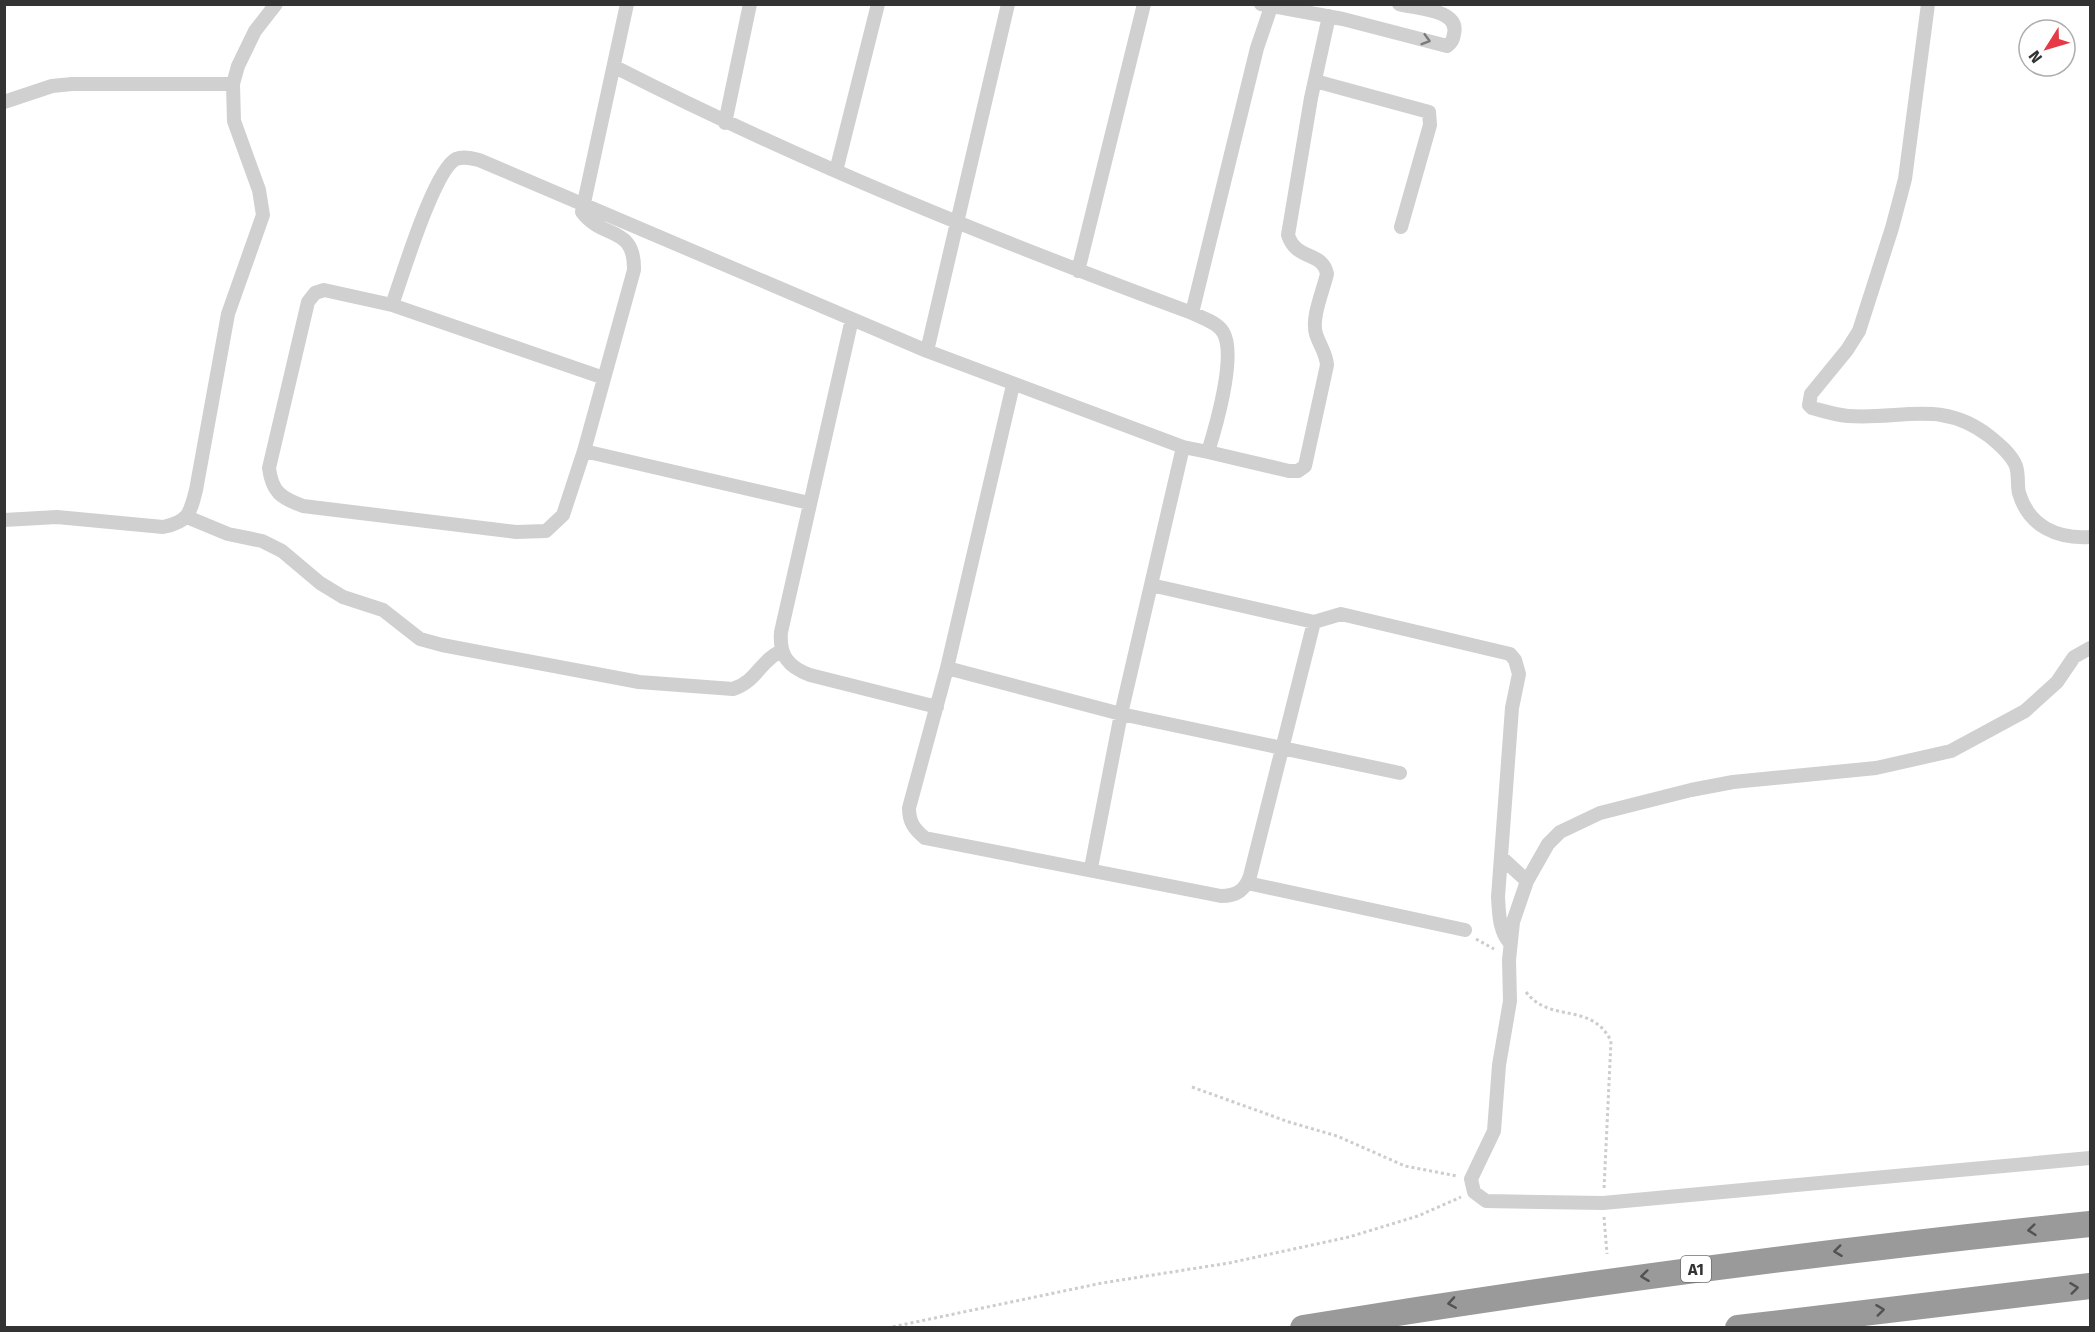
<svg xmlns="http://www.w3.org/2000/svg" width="2095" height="1332" viewBox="0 0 2095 1332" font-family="'Fira Sans',sans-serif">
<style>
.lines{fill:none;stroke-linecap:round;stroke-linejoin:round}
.path{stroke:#cdcdcd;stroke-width:3;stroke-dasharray:3 3;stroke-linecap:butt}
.street{stroke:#d0d0d0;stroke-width:14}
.highway{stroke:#9a9a9a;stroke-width:26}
.oneway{stroke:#7a7a7a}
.oneway2{stroke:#525252}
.labels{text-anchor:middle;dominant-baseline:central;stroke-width:6;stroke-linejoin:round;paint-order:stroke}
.shield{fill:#fff;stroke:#707070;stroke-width:1.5}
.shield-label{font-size:16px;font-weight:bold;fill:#333}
</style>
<rect width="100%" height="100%" fill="#fff"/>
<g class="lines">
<path class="path" d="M1476,939L1494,949
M1526,992C1550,1024 1591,1001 1611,1041L1604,1189
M1192,1087L1289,1122L1337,1136L1405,1166L1457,1176
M1604,1217L1607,1254
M887,1328L1102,1283L1229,1263L1349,1237L1418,1216L1461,1197"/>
<path class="street" d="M1261,4L1343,19L1447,46C1452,42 1453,40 1454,34C1460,9 1416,9 1399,4
M1928,4L1905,179L1892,228L1859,331L1847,350L1811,394L1809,405L1812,408C1824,411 1836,415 1848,416C1902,420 1941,399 1989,436C1999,444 2011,454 2016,466C2019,475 2017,485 2019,493C2029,527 2058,539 2090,537
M1315,81L1429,112L1430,125L1401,227
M4,102L52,86L72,84H233
M725,123L750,4
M836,171L878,4
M1078,271L1144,4
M392,305C402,277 434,170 456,159C463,156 471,158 479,160L927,351L1183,447L1208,452C1216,426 1237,355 1223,332C1217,322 1202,318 1192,313C995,240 801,162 615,67
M1192,313L1257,48L1271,7
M852,319L781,632C779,655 788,667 810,675L937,707
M927,351L1008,4
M604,378L392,305L324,290L315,293L308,302L269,468C272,492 281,498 303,506L516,532L546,531L563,515L584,451L634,270C635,225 603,240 582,212L627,4
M1013,385L947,668L909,808C909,822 914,829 925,838L1221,896C1237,896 1245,890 1250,876L1314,622
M584,451L809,503
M1208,452L1289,471H1298L1305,466L1327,365C1326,353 1320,346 1316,334C1311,318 1323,291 1327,274C1323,251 1296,261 1288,235L1311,98L1329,16
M187,517L228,534L262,541L282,551L320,583L343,597L383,610L420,639L442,645L639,682L733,689C757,681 760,661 781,651
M4,520L57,517L163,527C188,522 190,514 196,490L228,314L263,215L259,190L234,121L233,84L238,66L255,31L276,4
M1151,585L1314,622L1341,614L1510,654L1515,660L1519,674L1512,708L1498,897C1499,913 1499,931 1510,943
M2090,648L2074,657L2057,682L2025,711L1951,751L1876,768L1733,782L1691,790L1600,813L1560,832L1548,844L1527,881L1513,922L1509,960L1510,1001L1499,1065L1494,1131L1471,1179L1474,1192L1486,1201L1603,1203L2090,1158
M947,668L1121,714L1400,773
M1501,857L1527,881
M1091,868L1121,714L1183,447
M1247,883L1465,930"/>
<path class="highway" d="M1303,1328C1565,1285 1827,1251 2090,1224
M1738,1328L2090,1286"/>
</g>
<defs><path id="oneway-chevron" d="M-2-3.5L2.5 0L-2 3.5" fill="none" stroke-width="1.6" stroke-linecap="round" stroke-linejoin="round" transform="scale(1.5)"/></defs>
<use class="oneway" href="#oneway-chevron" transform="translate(1426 40) rotate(16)"/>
<g class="oneway2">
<use href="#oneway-chevron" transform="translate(2032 1230) rotate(174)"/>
<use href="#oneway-chevron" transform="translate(1838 1251) rotate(173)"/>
<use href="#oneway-chevron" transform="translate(1645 1276) rotate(173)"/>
<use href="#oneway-chevron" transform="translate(2074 1288) rotate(-7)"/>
<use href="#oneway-chevron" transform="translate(1452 1303) rotate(171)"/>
<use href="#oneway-chevron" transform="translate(1880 1310) rotate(-7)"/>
</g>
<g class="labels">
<rect class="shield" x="1681" y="1256" width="30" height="26" rx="4.5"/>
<g class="shield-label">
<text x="1696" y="1269">A1</text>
</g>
</g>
<rect width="2095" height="1332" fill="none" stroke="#333333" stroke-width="12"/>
<g transform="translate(2047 48) rotate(233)"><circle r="28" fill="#ffffff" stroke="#adadad" stroke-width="1.5"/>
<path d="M0-4.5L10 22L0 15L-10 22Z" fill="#e63946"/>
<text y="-9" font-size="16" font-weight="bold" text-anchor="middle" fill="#333333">N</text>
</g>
</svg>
